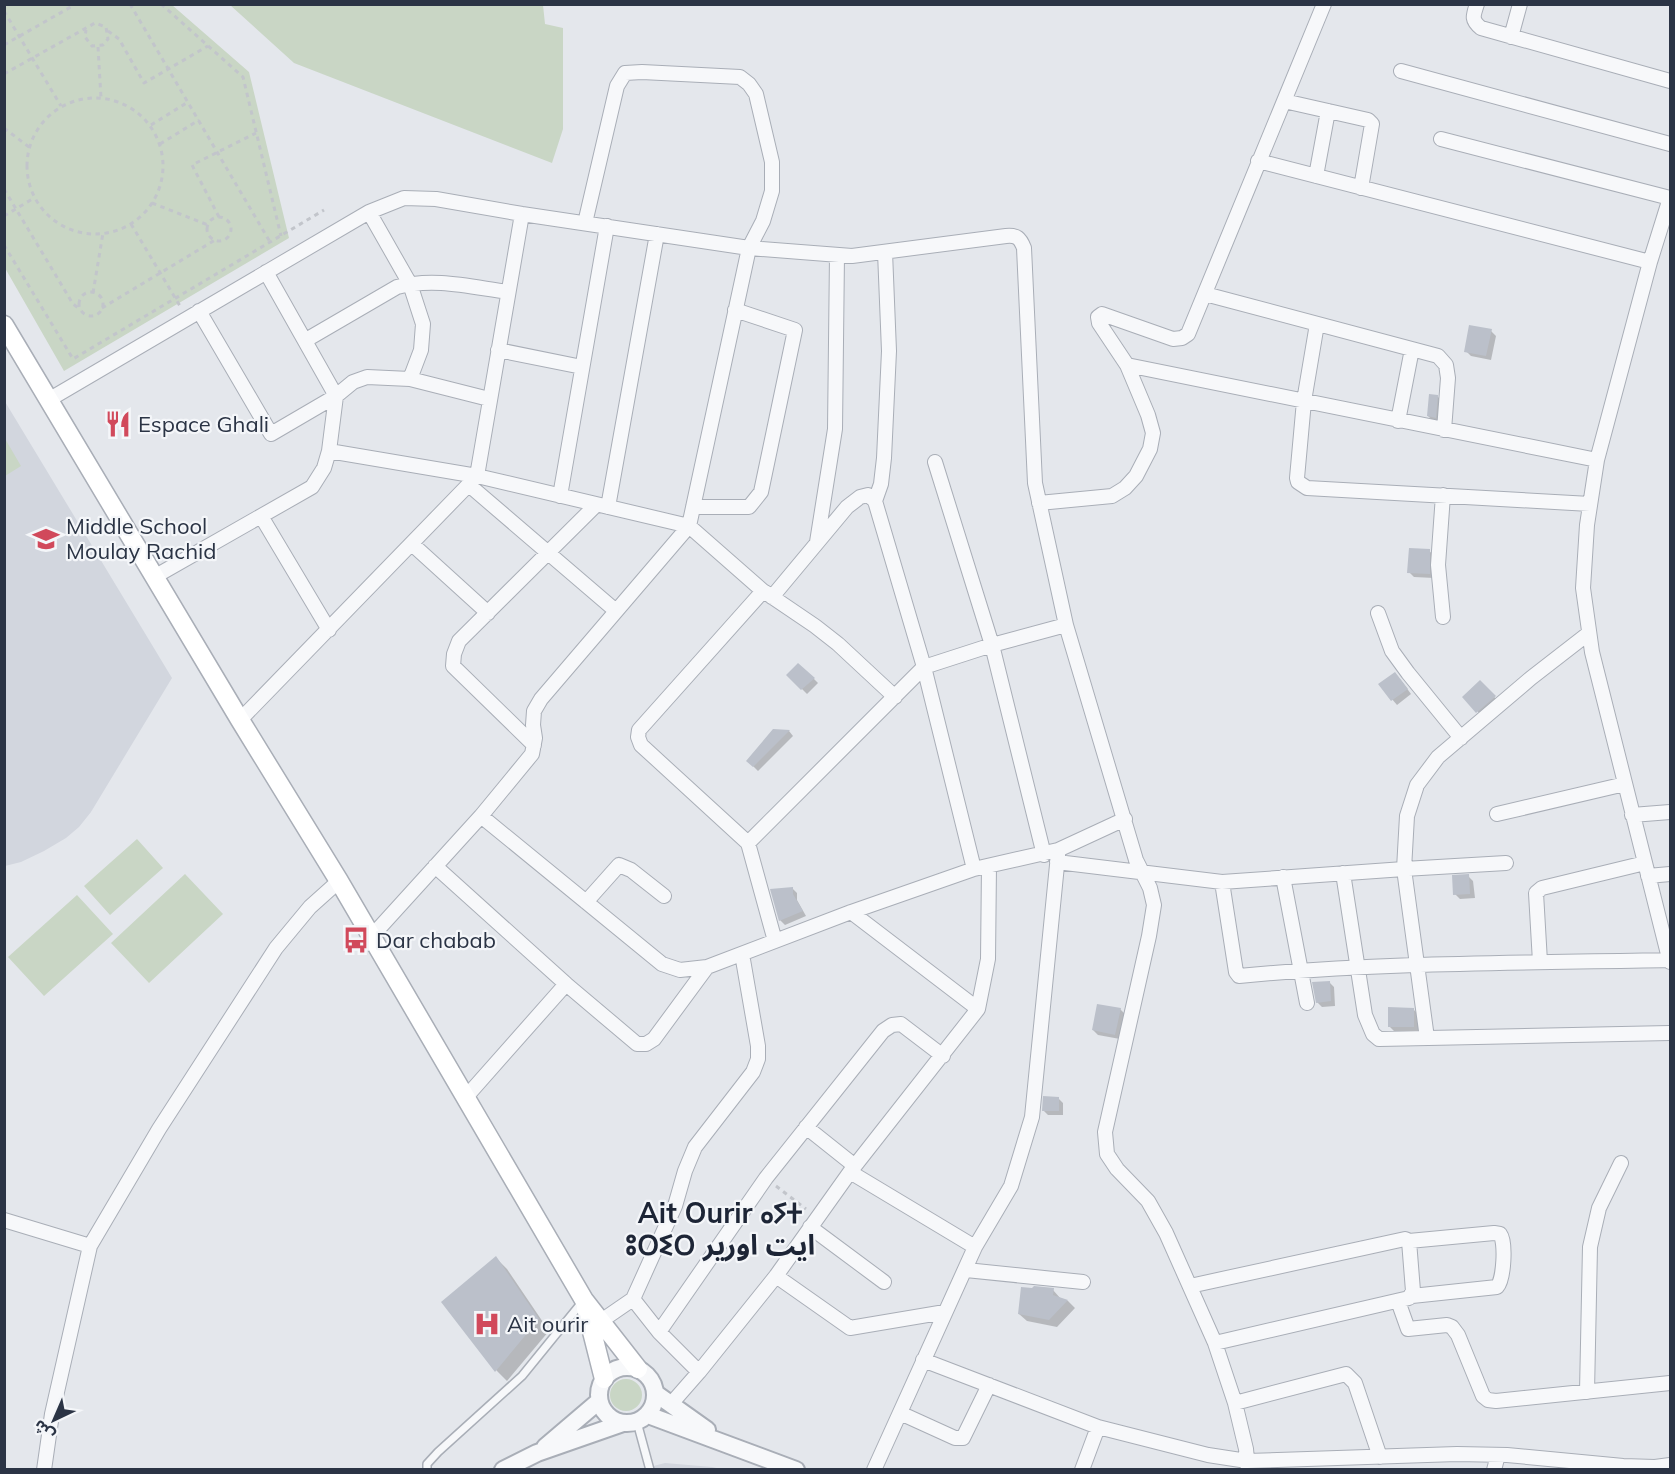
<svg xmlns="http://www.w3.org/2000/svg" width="1675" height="1474" viewBox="0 0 1675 1474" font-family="Mulish,'Noto Sans Arabic','Noto Sans Tifinagh',sans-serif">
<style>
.built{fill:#d2d6de}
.green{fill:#c9d6c5}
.shadow{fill:#0003}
.building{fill:#bbc0ca}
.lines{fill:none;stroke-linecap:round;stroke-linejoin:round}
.service-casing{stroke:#a9aeb7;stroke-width:10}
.minor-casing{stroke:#a9aeb7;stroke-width:16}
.tertiary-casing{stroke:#a9aeb7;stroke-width:20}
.secondary-casing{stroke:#a9aeb7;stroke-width:21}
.path{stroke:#c2c5cb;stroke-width:3;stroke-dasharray:4.5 4.5;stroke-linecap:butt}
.service{stroke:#f7f8fa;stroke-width:7}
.minor{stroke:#f7f8fa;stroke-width:14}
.tertiary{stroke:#f7f8fa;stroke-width:16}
.secondary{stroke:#fff;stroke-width:18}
.labels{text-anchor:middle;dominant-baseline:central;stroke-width:4.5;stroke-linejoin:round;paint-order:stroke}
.poi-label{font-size:22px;fill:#2b3445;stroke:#f4f6f9;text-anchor:start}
.district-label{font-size:28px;font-weight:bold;fill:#1d2536;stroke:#f4f6f9}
</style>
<rect width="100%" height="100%" fill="#e4e7ec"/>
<path class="built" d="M4,400L172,678L91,812L79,827L66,838L44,851L21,862L5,866Z
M665,1463L712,1467L721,1469L638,1470Z"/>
<path class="green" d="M4,5H172L249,72L289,238L64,371L5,268Z
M230,5H543L545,24L563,28V129L552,163L294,63Z
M4,437L21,466L5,476L4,475Z
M137,839L163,868L110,915L84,886Z
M185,874L223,914L149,983L111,943Z
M77,895L113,934L44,996L8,957Z
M610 1395a16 16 0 1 1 32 0a16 16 0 1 1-32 0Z"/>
<path class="shadow" d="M1491,331L1496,336L1491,360L1471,356L1466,351Z
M1437,396L1442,401L1440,422L1433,421L1428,416Z
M1429,551L1434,555V578L1414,577L1409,572Z
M788,675L814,679L818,683L807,694Z
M1400,679L1411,694L1397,705L1380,685Z
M1480,682L1499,702L1482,716L1464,697Z
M773,731H789L793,736L758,771L748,761Z
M1468,876L1473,881L1475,898L1460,899L1455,894Z
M792,888L797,893V900L806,916L785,925L780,920Z
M1329,982L1334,987L1335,1006L1322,1007L1317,1002Z
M1120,1009L1125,1014L1120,1039L1098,1035L1093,1030Z
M1413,1009L1418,1014V1031H1394L1389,1026Z
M1058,1098L1063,1103V1115H1048L1043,1110Z
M496,1258L507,1269L549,1331L507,1381L497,1371L443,1303Z
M1053,1290L1061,1299L1068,1301L1075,1308L1057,1327L1027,1321L1019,1314Z"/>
<path class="building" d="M1469,325L1492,329L1486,356L1464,352Z
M1429,394L1438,395L1436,418L1427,416Z
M1409,548L1430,549V574L1407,573Z
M798,663L815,678L801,690L786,675Z
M1395,672L1408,689L1391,701L1378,684Z
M1480,680L1496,696L1476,713L1462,697Z
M773,729L790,730L753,767L746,761Z
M1469,874L1470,894L1453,895L1452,875Z
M793,887V894L803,911L779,921L770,889Z
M1330,981L1331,1001L1316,1003L1312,982Z
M1097,1004L1121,1008L1115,1035L1092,1030Z
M1388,1007L1414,1008V1027H1388Z
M1043,1096L1059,1097V1111H1042Z
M496,1256L539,1319L495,1372L441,1302Z
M1034,1286L1054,1288L1053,1295L1068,1300L1049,1320L1018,1314L1021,1287L1032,1288Z"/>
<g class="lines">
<g class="service-casing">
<path id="service" d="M637,1422L650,1470
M427,1470V1464L438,1452L522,1376L583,1301"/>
</g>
<g class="minor-casing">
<path id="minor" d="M1477,4C1473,16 1471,20 1481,28L1670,81
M1511,37L1520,4
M1401,71L1670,144
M1284,101L1368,120L1372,124L1361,188
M1441,139L1670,198
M1258,161L1650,262
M1316,176L1328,111
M1670,198L1650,262L1597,460L1587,525L1583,588L1592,652L1670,962
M1205,294L1438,356L1446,365L1448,378L1444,430
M199,311L271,434L336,396L353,382L367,377L410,379L421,350L423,324L410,284L369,212
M1317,324L1304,401L1297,478L1298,482L1307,488L1590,504
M306,340L397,287C434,277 471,287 508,292
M498,350L582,367
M1127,365L1597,460
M410,379L489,399
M50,399L369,212L404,198L436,199L522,214L749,248L852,256L1006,236C1017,235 1020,238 1024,248L1035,483L1066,625L1136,860L1150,888L1154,905L1149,936L1105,1132L1107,1154L1117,1169L1148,1201L1166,1233L1215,1343L1235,1403L1246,1449L1248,1470
M1398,421L1412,349
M329,451L477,476L689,526L763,591L639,730L638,737L641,745L748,843L775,941
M935,462L992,645L1044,855
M469,485L616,611
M1443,495L1438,565L1443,617
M560,496L607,226
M875,501L881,484L884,458L889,351L885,252
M1039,503L1112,496L1125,488L1136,476L1150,449L1153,433L1148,415L1127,365L1099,323L1098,317L1102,314L1173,339L1182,338L1188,334L1324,4
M608,507L657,234
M693,507H749L761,492L795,330L735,310
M261,516L329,630
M817,542L835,429L837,255
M412,544L488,613
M154,577L312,487L324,468L329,451L336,396L266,272
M765,592L815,626L838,644L895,697
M772,597L847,507L860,497L868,495L875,501L924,667L974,869
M1378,613L1392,651L1408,673L1461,738
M240,720L477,476L522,214
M534,745L453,666L454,654L459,641L596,505
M1497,814L1625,784
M1632,815L1670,812
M481,816L662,964L680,970L707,967L851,912L974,869L1058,850L1125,819
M748,843L924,667L992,645L1066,625
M1057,862L1222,882L1404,869L1407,816L1417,785L1438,757L1531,678L1589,633
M435,866L566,984
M1343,873L1365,1015L1373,1034L1379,1039L1670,1033
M1648,876L1670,874
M1283,877L1307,1003
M1222,882L1236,972L1239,976C1382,962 1526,963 1670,960
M586,902L619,865L631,870L664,896
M851,912L978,1009
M372,936L481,816L532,754L535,738L533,725L534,711L541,699L689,526L749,248L763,221L772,191V162L756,94L749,84L740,77L642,72L625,73L617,86L585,223
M1540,962L1536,893L1542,888L1645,863
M1427,1038L1404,869L1506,863
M466,1097L566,984L637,1044H646L654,1039L707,967
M806,1127L855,1166
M850,1172L975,1247
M4,1220L90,1246
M810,1227L884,1282
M1409,1241L1494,1233L1500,1234C1506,1242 1504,1279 1497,1287L1412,1296
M966,1270L1083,1282
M776,1276L850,1328L945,1312
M1190,1286L1405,1239L1409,1241L1413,1291L1409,1298L1215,1343
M633,1299L659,1332L699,1372
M1398,1301L1408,1329L1447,1325L1452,1327L1458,1335L1483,1396L1488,1400L1496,1401L1670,1383
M601,1321L633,1299L675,1206L685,1171L695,1147L753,1072L758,1059V1046L742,954
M659,1332L766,1178L883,1031L892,1025L901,1024L943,1056
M923,1360L1098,1427L1208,1455L1247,1461L1457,1454L1507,1455L1623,1466L1655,1467L1670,1465
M1587,1392L1590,1247L1599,1208L1621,1163
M1235,1403L1346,1374L1355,1383L1380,1457
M671,1404L699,1372L776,1276L850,1172L978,1009L988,959L989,866
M900,1413L955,1438H963L989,1385
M44,1470L52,1414L90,1246L159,1129L276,948L310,907L339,881
M874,1470L975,1247L1011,1186L1032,1117L1058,855
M1082,1470L1098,1427
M1494,1470L1498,1455"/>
</g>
<g class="tertiary-casing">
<path id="tertiary" d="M599 1395a28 28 0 1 1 56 0a28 28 0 1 1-56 0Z
M655,1393L707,1430
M648,1415L796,1470
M545,1447L599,1401
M503,1470L537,1453L623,1423"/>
</g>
<g class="secondary-casing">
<path id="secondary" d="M4,325L240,720L339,881L584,1300L638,1369
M586,1308L604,1379"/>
</g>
<path class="path" d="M130,4L270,242
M161,4L243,77L281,236
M4,11L61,106
M108,31L119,39L144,83L208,46
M4,45L76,4
M98,47L101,98
M4,74L95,23L106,27L108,39L103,45L92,46L85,37L86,30
M27 166a68 68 0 1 1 136 0a68 68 0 1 1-136 0Z
M151,125L188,102
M4,128L29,147
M160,144L199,120
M4,189L73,304L81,310
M152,203L208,225
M4,216L34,198
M219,217L192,165L256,133
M207 229a12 12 0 1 1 24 0a12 12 0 1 1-24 0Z
M131,224L180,306
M4,245L73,359L324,210
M79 304a12 12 0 1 1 24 0a12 12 0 1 1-24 0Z
M93,293L103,233
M102,308L215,240
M776,1186L806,1209"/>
<use href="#service" class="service"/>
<use href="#minor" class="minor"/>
<use href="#tertiary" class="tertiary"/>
<use href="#secondary" class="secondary"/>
</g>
<defs>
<g id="restaurant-bare" transform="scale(2.07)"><path d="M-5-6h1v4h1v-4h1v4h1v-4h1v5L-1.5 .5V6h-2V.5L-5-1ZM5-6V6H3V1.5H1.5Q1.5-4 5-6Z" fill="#d1495b" stroke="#f4f6f9" stroke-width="2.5" paint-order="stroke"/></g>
<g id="school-bare" transform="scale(2.07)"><path d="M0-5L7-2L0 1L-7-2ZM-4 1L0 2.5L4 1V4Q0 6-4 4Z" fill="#d1495b" stroke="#f4f6f9" stroke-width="2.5" paint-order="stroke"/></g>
<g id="bus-bare" transform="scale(2.07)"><path d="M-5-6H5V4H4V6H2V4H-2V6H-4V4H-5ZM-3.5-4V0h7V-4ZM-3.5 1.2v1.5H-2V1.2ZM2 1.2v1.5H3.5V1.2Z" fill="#d1495b" stroke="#f4f6f9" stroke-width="2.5" paint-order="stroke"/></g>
<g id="hospital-bare" transform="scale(2.07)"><path d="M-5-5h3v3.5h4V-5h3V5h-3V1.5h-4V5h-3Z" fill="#d1495b" stroke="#f4f6f9" stroke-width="2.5" paint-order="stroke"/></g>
</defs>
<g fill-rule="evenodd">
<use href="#restaurant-bare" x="118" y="424"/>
<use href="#school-bare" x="46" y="539"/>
<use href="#bus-bare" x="356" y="940"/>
<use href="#hospital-bare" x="487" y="1324"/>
</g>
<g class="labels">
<g class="poi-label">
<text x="138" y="424">Espace Ghali</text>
<text x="66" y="526">Middle School<tspan x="66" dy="25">Moulay Rachid</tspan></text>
<text x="376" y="940">Dar chabab</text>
<text x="507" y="1324">Ait ourir</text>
</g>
<g class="district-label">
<text x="720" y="1212">Ait Ourir ⴰⵢⵜ<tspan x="720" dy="32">ⵓⵔⵉⵔ ايت اورير</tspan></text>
</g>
</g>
<rect width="1675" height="1474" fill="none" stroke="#2b3445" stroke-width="12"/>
<g transform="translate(54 1420) rotate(224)" stroke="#f4f6f9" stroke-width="4.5" paint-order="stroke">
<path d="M0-4.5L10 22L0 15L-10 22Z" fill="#2b3445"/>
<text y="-9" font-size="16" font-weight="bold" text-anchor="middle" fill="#2b3445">ش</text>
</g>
</svg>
